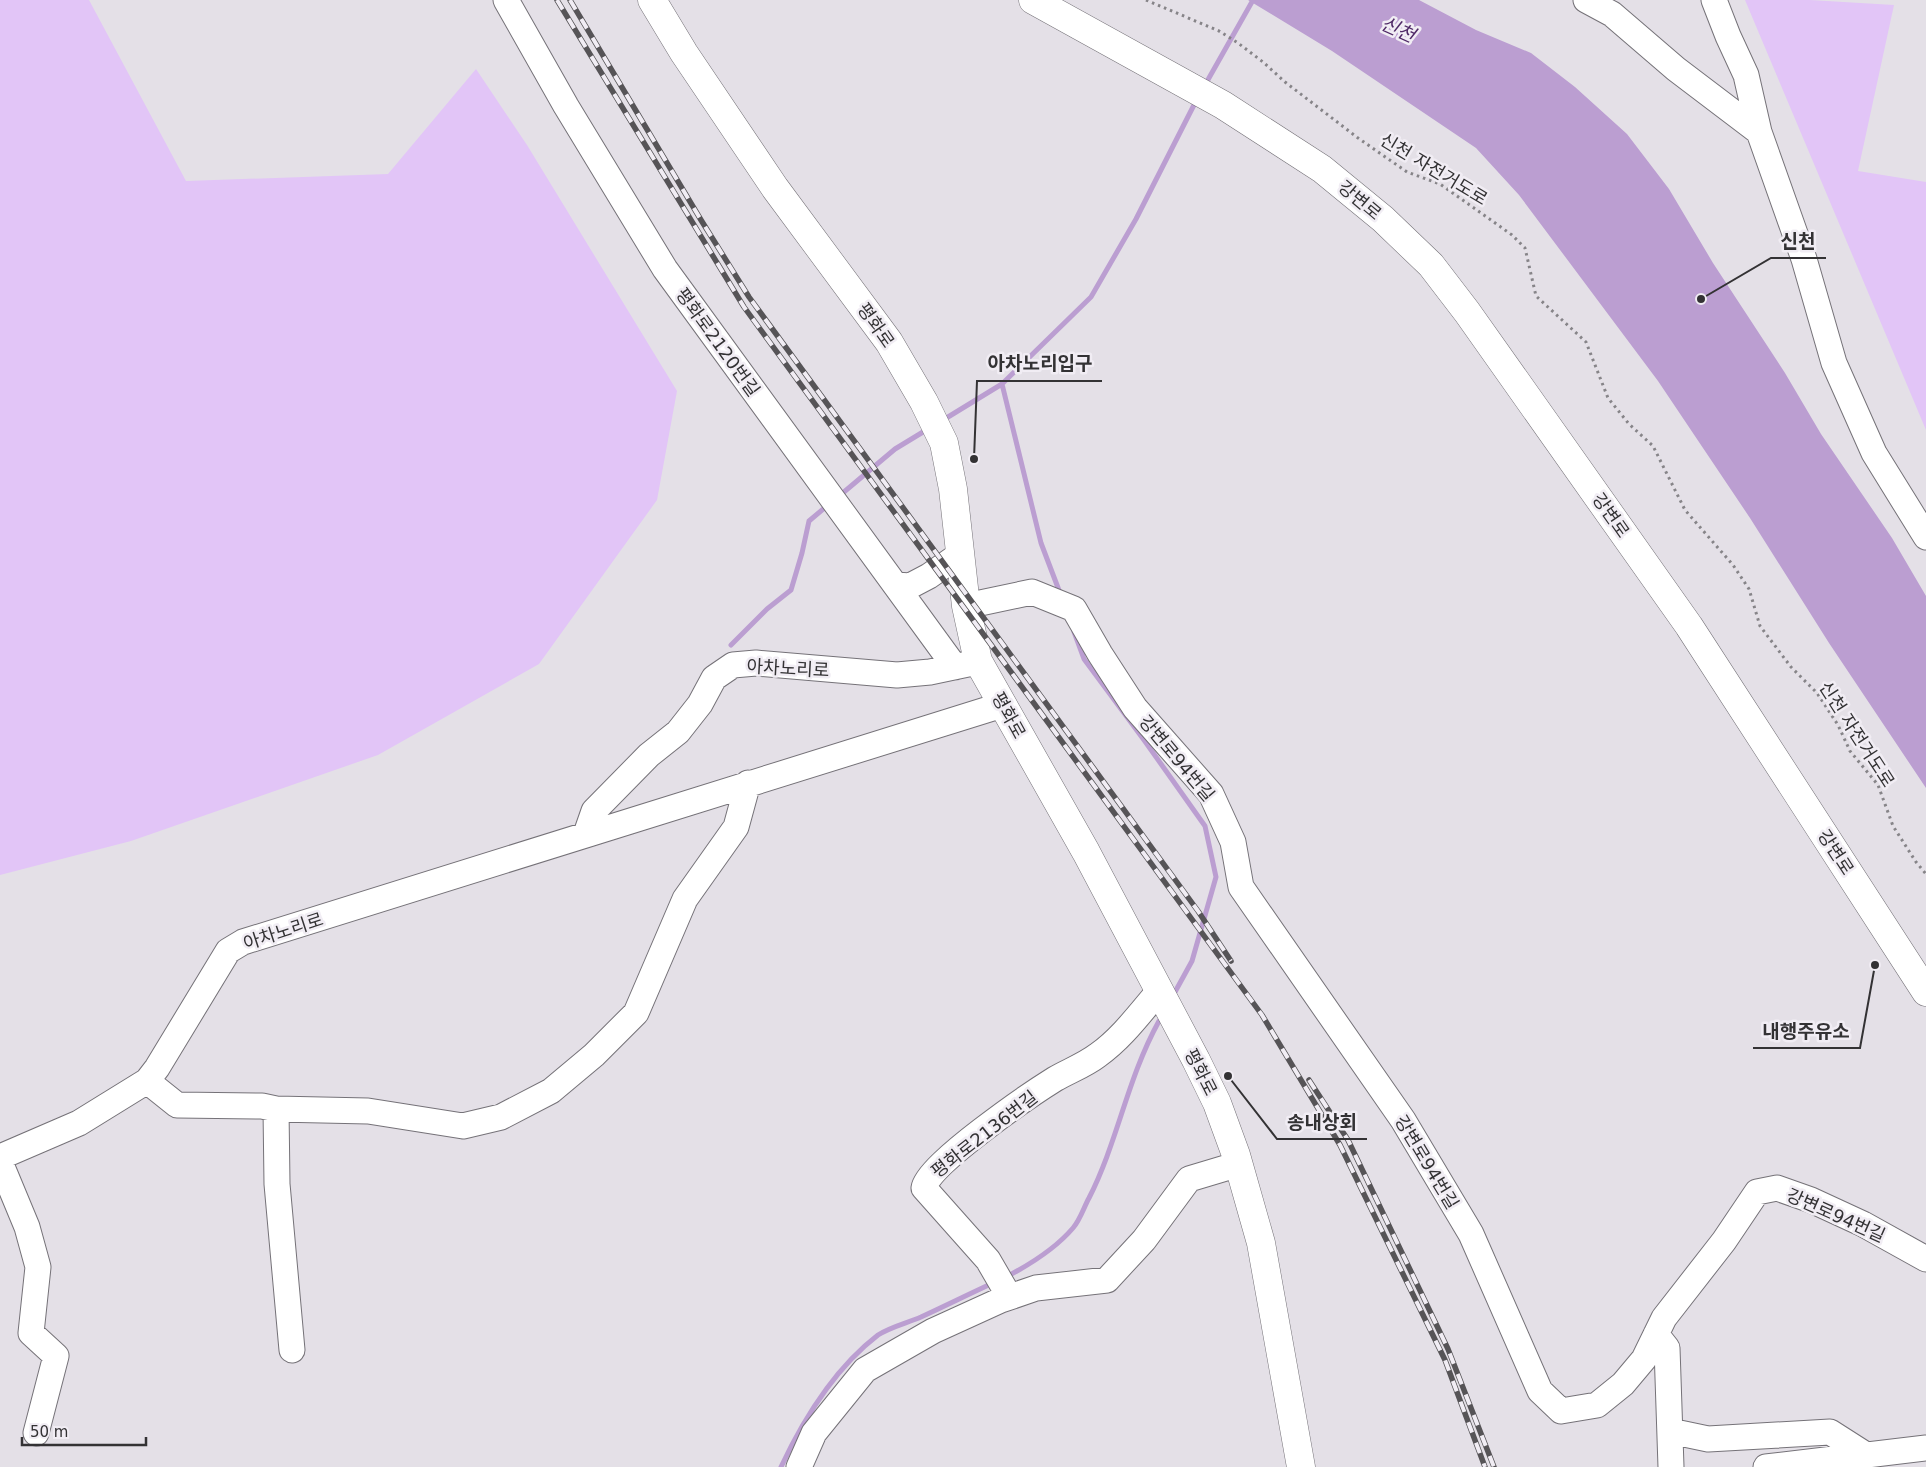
<svg xmlns="http://www.w3.org/2000/svg" width="1926" height="1467" viewBox="0 0 1926 1467" font-family="'DejaVu Sans','Noto Sans KR',sans-serif">
<style>
.green{fill:#e2c5f7}
.water{fill:#bb9ed1}
.lines{fill:none;stroke-linecap:round;stroke-linejoin:round}
.stream{stroke:#bb9ed1;stroke-width:5}
.minor-casing{stroke:#757278;stroke-width:27}
.major-casing{stroke:#757278;stroke-width:29}
.path{stroke:#868488;stroke-width:3;stroke-dasharray:2.5 4;stroke-linecap:butt}
.minor{stroke:#fff;stroke-width:25}
.major{stroke:#fff;stroke-width:28}
.rail-casing{stroke:#565457;stroke-width:5.5}
.rail{stroke:#f1edf4;stroke-width:4;stroke-dasharray:11;stroke-linecap:butt}
.labels{text-anchor:middle;dominant-baseline:central;stroke-width:5;stroke-linejoin:round;paint-order:stroke}
.street-label{font-size:18px;fill:#333234;stroke:#f1edf4}
.water-label{font-size:19px;font-style:italic;fill:#4f2967;stroke:#f1edf4}
.leader{fill:none;stroke:#333234;stroke-width:2}
.callout-dot{fill:#333234;stroke:#f1edf4;stroke-width:2}
.callout-label{font-size:19px;text-anchor:middle;font-weight:bold;fill:#333234;stroke:#f1edf4;stroke-width:5;stroke-linejoin:round;paint-order:stroke}
</style>
<rect width="100%" height="100%" fill="#e4e0e7"/>
<path class="green" d="M0,0H89L186,181L388,174L476,69L527,145L677,391L657,500L539,664L378,755L131,841L0,875Z
M1745,0H1810L1894,5L1858,171L1926,182V430Z"/>
<path class="water" d="M1248,0H1419L1476,30L1531,53L1575,87L1627,134L1669,189L1713,263L1785,373L1821,434L1892,538L1926,596V788L1829,643L1750,518L1658,381L1519,195L1476,148L1332,51Z"/>
<g class="lines">
<path class="stream" d="M1205,85L1253,0
M948,417L1002,384
M838,497L895,449L923,432
M1060,593L1041,543L1002,384L1091,297L1136,219L1197,99
M1074,632L1084,659L1144,740L1205,826L1216,877L1192,961L1175,992
M731,645L767,609L791,590L802,553L809,521L828,505
M1006,1277C1029,1265 1056,1248 1073,1228C1080,1220 1084,1207 1089,1198C1118,1141 1127,1079 1159,1021
M781,1467C804,1418 835,1368 878,1335C890,1327 907,1323 921,1317C945,1306 969,1294 993,1283"/>
<g class="minor-casing">
<path id="minor" d="M506,0L566,106L665,269L955,667
M1586,0L1612,14L1676,69L1759,132L1804,259L1834,363L1874,453L1926,537
M1714,0L1728,36L1746,75L1759,132
M896,585L910,586L929,576L959,555
M966,606L1032,592L1074,609L1100,654L1135,708L1211,794L1233,842L1241,887L1403,1120L1471,1234L1540,1391L1561,1411L1597,1405L1623,1384L1644,1359L1664,1318L1724,1241L1757,1192L1777,1188L1811,1200L1863,1224L1926,1259
M586,834L594,811L649,755L678,732L700,704L714,678L733,665L756,663L897,675L930,672L968,664
M147,1081L177,1105L262,1106L276,1109L368,1111L463,1126L501,1117L551,1091L594,1055L636,1013L685,899L736,827L748,783
M276,1109L277,1184L292,1350
M0,1157L79,1123L147,1081L157,1068L228,951L243,942L1002,705
M0,1162L27,1227L38,1267L31,1333L56,1356L36,1433
M1001,1300L1036,1288L1107,1280L1144,1240L1189,1179L1239,1164
M1656,1334L1667,1348L1671,1467
M1670,1431L1708,1439L1830,1432L1866,1455
M799,1467L814,1433L865,1370L933,1331L1001,1300L1006,1291L988,1260L924,1188C927,1165 1031,1094 1055,1079C1069,1071 1085,1065 1098,1055C1122,1038 1140,1013 1159,991
M1766,1467L1926,1448"/>
</g>
<g class="major-casing">
<path id="major" d="M652,0L684,53L775,188L889,342L924,402L944,443L953,489L966,606L978,661L1086,852L1196,1060L1217,1103L1236,1155L1261,1243L1301,1467
M1033,0L1223,105L1322,169L1383,219L1431,265L1467,312L1689,626L1926,992"/>
</g>
<path class="path" d="M1146,0L1219,31L1238,43L1263,62L1285,82L1358,138L1407,172L1440,184L1512,235L1525,248L1536,296L1586,342L1608,398L1629,424L1653,446L1685,510L1733,565L1749,589L1760,626L1791,667L1817,693L1838,725L1850,751L1878,785L1893,826L1916,862L1926,874"/>
<use href="#minor" class="minor"/>
<use href="#major" class="major"/>
<g class="rail-casing">
<path id="rail" d="M557,0L744,307L1262,1015L1340,1145L1445,1360L1485,1467
M570,0L701,220L749,297L1198,911L1231,961
M1309,1080L1348,1140L1448,1349L1494,1467"/>
</g>
<use href="#rail" class="rail"/>
</g>
<g class="labels">
<g class="street-label">
<text transform="translate(1434 169) rotate(31)">신천 자전거도로</text>
<text transform="translate(1360 200) rotate(40)">강변로</text>
<text transform="translate(876 325) rotate(55)">평화로</text>
<text transform="translate(718 342) rotate(54)">평화로2120번길</text>
<text transform="translate(1611 515) rotate(55)">강변로</text>
<text transform="translate(788 668) rotate(3)">아차노리로</text>
<text transform="translate(1009 715) rotate(61)">평화로</text>
<text transform="translate(1857 734) rotate(57)">신천 자전거도로</text>
<text transform="translate(1177 758) rotate(50)">강변로94번길</text>
<text transform="translate(1836 852) rotate(57)">강변로</text>
<text transform="translate(283 931) rotate(-18)">아차노리로</text>
<text transform="translate(1201 1072) rotate(63)">평화로</text>
<text transform="translate(984 1134) rotate(-38)">평화로2136번길</text>
<text transform="translate(1427 1162) rotate(59)">강변로94번길</text>
<text transform="translate(1836 1215) rotate(24)">강변로94번길</text>
</g>
<g class="water-label">
<text transform="translate(1398 29) rotate(24)">신천</text>
</g>
</g>
<path class="leader" d="M1701 299L1771 258H1826M974 459L977 381H1102M1875 965L1860 1048H1753M1228 1076L1277 1139H1367"/>
<g class="callout-dot">
<circle cx="1701" cy="299" r="5"/>
<circle cx="974" cy="459" r="5"/>
<circle cx="1875" cy="965" r="5"/>
<circle cx="1228" cy="1076" r="5"/>
</g>
<g class="callout-label">
<text x="1798" y="248">신천</text>
<text x="1040" y="370">아차노리입구</text>
<text x="1806" y="1038">내행주유소</text>
<text x="1322" y="1129">송내상회</text>
</g>
<path d="M22 1437v8h124v-8" fill="none" stroke="#333234" stroke-width="2.5"/>
<text x="30" y="1437" font-size="15" fill="#333234" stroke="#f1edf4" stroke-width="4" paint-order="stroke">50 m</text>
</svg>
